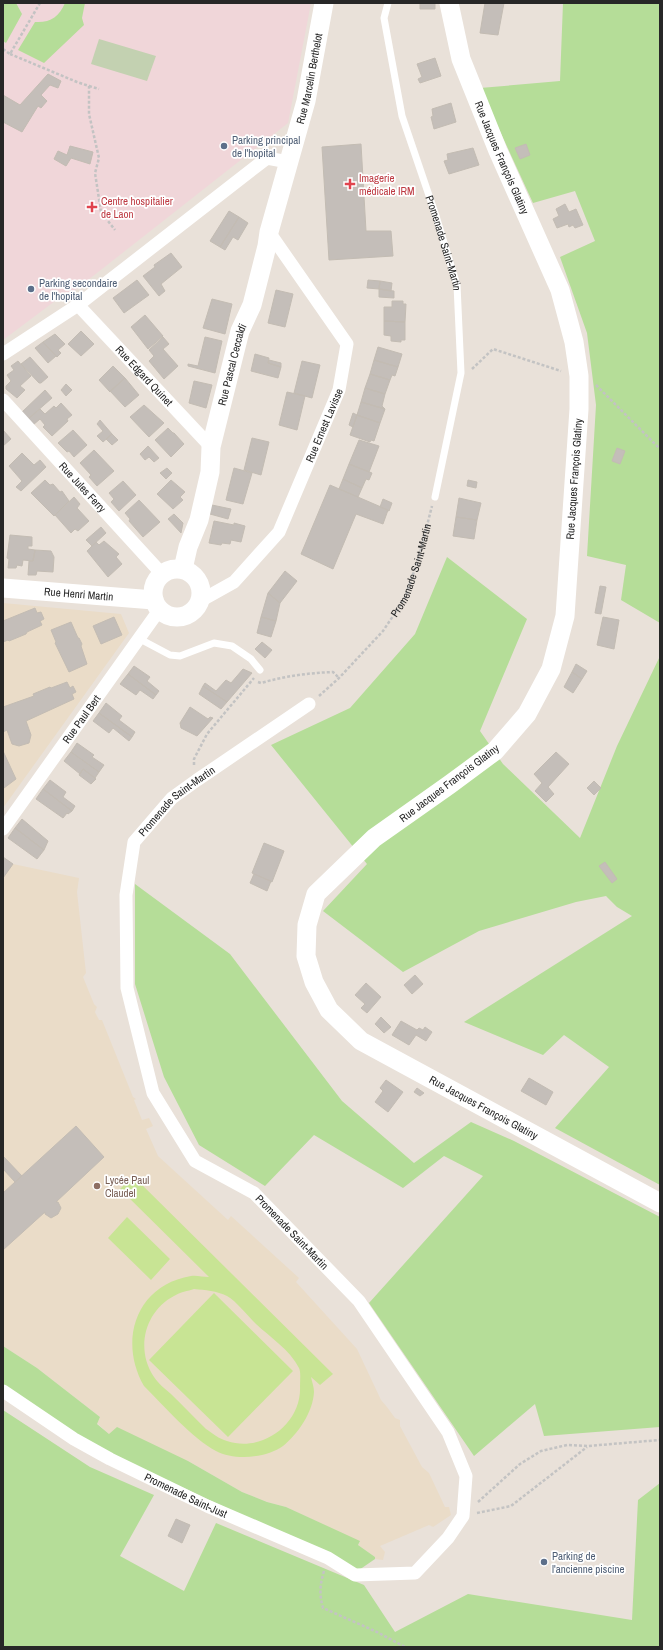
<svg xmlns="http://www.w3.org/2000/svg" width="663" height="1650" viewBox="0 0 663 1650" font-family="'Archivo Narrow',sans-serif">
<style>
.education{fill:#eadcc8}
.medical{fill:#f0d6d9}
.green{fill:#b5dd98}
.cemetery{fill:#c3d1b1}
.pitch{fill:#c8e494;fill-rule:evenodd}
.building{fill:#c4beb9;stroke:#c3bcb3}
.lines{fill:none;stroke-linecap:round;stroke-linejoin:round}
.path{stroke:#c3c3c3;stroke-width:2.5;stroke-dasharray:3 2;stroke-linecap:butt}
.lane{stroke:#fff;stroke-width:7}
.street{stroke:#fff;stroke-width:13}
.secondary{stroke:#fff;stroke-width:19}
.service-dot{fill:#5c6f8a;stroke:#fff;stroke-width:1.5}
.health-dot{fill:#e0444e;stroke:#fff;stroke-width:1.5}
.education-dot{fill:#8d6e63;stroke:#fff;stroke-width:1.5}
.labels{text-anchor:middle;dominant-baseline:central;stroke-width:3.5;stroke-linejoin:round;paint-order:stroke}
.street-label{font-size:11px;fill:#272727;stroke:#fff}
.service-label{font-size:11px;fill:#4e5e75;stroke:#fff;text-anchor:start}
.health-label{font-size:11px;fill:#be3a42;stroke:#fff;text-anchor:start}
.education-label{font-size:11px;fill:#785e54;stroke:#fff;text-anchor:start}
</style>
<rect width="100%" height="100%" fill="#e9e1d9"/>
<path class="education" d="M3,603L121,614L129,633L3,808Z
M3,857L13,864L79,878L77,892L86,973L83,977L94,1004L97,1007L95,1012L99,1020H102L133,1097L136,1099L134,1100L142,1120L149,1118L153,1126L146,1129L158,1156L228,1220L231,1216L299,1278L296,1282L357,1349L381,1400L387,1407L395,1418L400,1420V1426L422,1467L429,1473L445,1507H449L451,1515L433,1527L429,1525L380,1546L385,1552L383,1560L375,1559V1557L358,1545L360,1542L286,1507L267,1502L242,1492L188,1461L109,1434L97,1423L100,1417L37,1368L3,1346Z"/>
<path class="medical" d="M3,3H311L288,123L74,291L63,295L3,340Z"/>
<path class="green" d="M3,3H16L22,14L6,43L3,41Z
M65,3H85L82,18L84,25L44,63L18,50L35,22C50,23 59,17 65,3Z
M563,3H660V623L621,600L626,565L587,556L596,405L587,333L560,257L595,241L575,191L533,203L480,88L560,81Z
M447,557L527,619L480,731L503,764L580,838L617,746L660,656V1185L555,1128L609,1067L564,1035L543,1055L464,1022L632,916L617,907L606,896L576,902L479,931L403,972L323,911L367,864L271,745L350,708L415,634Z
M135,884L230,954L342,1101L414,1163L471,1122L514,1141L660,1217V1427L544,1436L535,1404L474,1456L369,1303L483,1176L444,1156L403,1188L314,1135L265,1186L199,1145L164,1077L135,984Z
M3,1346L37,1368L100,1417L97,1424L109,1434L117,1427L188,1461L242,1492L267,1502L286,1507L360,1541L358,1545L375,1557V1559L359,1570L94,1446L3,1386Z
M3,1410L90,1467L154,1495L120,1556L184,1591L216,1523L364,1585L395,1632L468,1594L632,1620L638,1500L660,1483V1647H3Z"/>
<path class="cemetery" d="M99,39L156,56L147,81L91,64Z"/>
<path class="pitch" d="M133,1176L333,1374L320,1385L311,1377C312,1382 314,1387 314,1392C313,1412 298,1434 283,1446C266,1458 235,1461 216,1451C193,1439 163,1405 144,1386C118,1341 136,1285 191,1276C196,1275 203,1277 209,1277L120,1189ZM194,1289C205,1290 217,1291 227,1296C236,1301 248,1316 256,1324C270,1337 290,1350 299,1368C301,1372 300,1380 300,1386C302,1423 263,1453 227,1441C219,1439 212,1433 206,1429C194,1417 183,1406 171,1394C165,1389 158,1383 154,1377C135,1349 145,1311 174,1296C180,1292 188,1291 194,1289Z
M127,1217L170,1259L151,1280L108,1238Z
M214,1293L293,1371L228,1437L149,1360Z"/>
<path class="building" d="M420,3H435V9H420Z
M485,3H504L498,35L480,33Z
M435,58L441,76L420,83L418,79L422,77L417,64Z
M48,74L61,81L58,88L50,85L41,95L47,101L41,108L38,106L22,132L3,122V95L20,105Z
M451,103L456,122L434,129L431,117L433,116L432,109Z
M361,144L366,231H391L393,256L329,260L322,147Z
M526,144L530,155L520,159L515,148Z
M70,146L93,152L90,164L71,158L66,166L54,159L58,151L67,155Z
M473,148L479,165L449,174L444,161L448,160L447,154Z
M565,204L569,212L576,209L583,225L575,228L573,225L569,227L568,224L557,228L553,219L559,216L556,209Z
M229,211L239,217L220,247L210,241Z
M239,217L248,223L238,240L233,237L225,250L220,247Z
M171,253L182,267L161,284L165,291L159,296L143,276L155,267L154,265Z
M137,280L149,295L124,313L113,298Z
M368,280L380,281L379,289L367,288Z
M380,281L392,283L391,291L379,289Z
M379,289L394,291V298L379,297Z
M276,290L293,294L285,327L268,323Z
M212,299L232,304L225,334L203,328Z
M392,301H403V304H406L405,322L384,321V307H392Z
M145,315L163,336L148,349L131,327Z
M384,321L405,322V340H401V342L391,341V336L384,335Z
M81,331L94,344L81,356L68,344Z
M55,334L65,344L58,350L61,353L57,357L43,342Z
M163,337L169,344L163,349L178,366L164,379L149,361L154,356L149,350Z
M205,337L222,341L215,373L188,366V364L198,366Z
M43,342L56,356L48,363L35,348Z
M378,347L402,354L398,367L374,360Z
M255,354L269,358L268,363L281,367L278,378L251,371Z
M30,357L48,377L41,383H39L21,364Z
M269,360L281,363V367L268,363Z
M374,360L398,367L395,376L392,375L390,380L370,374Z
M18,361L31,376L20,386L25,390L17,398L6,389V386L11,381L7,375L14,370L11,366Z
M302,361L320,365L312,398L294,393Z
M113,366L125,378L110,392L99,380Z
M370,374L390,380L385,394L365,388Z
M125,378L139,395L125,407L110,391Z
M194,381L212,385L206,408L189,403Z
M66,384L72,390L66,396L61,390Z
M365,388L385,394L382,406L385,409L361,402Z
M45,390L52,398L28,419L22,412Z
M287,392L305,396L297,430L279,425Z
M361,402L385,409L380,423L357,415Z
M61,403L72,415L67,419L68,421L52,436L43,427L45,425L40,419L33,425L28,419L40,409L45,414L54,406L56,408Z
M144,405L164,423L149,437L130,417Z
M353,413L357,415L353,427L349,425Z
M357,415L380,423L374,441L371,440L370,442L350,435Z
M100,420L112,434L103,442L97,436L103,431L97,424Z
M168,428L173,433H174L184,444L171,457L155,440Z
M3,430L11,439L3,446Z
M73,430L87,445L74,457L69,451L67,452L58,443Z
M112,434L118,440L112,445L106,439Z
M252,438L269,442L261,475L244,470Z
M359,440L379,446L369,472L349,464Z
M148,446L159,458L154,462L149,457L145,460L140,454Z
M617,448L625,451L620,464L612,461Z
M94,450L114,471L97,486L89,477L91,475L80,463Z
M22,453L34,465L40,460L46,467L21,491L16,487L22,481L9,466Z
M349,464L372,473L369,480L366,479L362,488L343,479Z
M167,468L172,473L166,479L160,473Z
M234,468L252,473L243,504L226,500Z
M343,479L362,488L358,497L339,489Z
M45,480L50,485L53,484L60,492L62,491L69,501L54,516L31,493Z
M171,480L185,492L180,497L183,500L173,509L157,494Z
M468,480L477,482L476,488L467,486Z
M123,481L136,495L119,511L111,502L114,499L109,493Z
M330,485L388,510L383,524L356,514L333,569L301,554Z
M74,497L80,504L77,508L89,521L78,531L75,529L71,533L55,515Z
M459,498L481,503L477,520L456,517Z
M383,499L392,503L389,511L380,507Z
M139,500L160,522L143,537L129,521L130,519L125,513Z
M212,505L231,509L228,519L210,514Z
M174,514L183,523L181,533L168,519Z
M456,517L477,520L474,539L453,536Z
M214,521L234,525V523L245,526L241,542L231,540L230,544L222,543L221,545L209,543Z
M101,527L106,533L92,546L86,540Z
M10,535L32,537V546H28V549L35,550L33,561L23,560L22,566L17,565L16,568H8L9,559L7,558Z
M104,541L119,554L116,557L122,564L108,577L87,551L96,542L99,545Z
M35,550L51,551L54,557L53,572L37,571L36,575H28L29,561H33Z
M285,571L297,581L280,603L268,593Z
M600,586L606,587L601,614L595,613Z
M268,593L280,603L276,621L261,617Z
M35,608L37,613L41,612L44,619L40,621L42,625L27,632L26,634L9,641L8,640L3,642V621Z
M114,617L122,635L101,644L93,626Z
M261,617L276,621L271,637L257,633Z
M603,617L619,620L614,649L597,645Z
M71,622L78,638H79L82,644L81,646L87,664L69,672L55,643L56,642L51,630Z
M262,642L272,650L265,658L255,649Z
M576,664L587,671L582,679L572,672Z
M134,666L150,677L147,681L159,691L156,695L128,674Z
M243,669L252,673L227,702L203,686L205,683L216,691L226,680L231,683Z
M572,672L582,679L573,693L564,687Z
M128,674L156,695L153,699L140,690L136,695L120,684Z
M67,682L70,688L73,686L76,692L72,694L74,699L26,721L31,735L29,743L19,746L12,744L7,730L3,732V707L34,696L33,694L50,687L51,688Z
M203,686L227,702L221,709L199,694Z
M106,703L122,716L119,720L135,732L132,737L99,713Z
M190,707L208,719L210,717L213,718L197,736L181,728L180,723Z
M99,713L132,737L129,741L113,728L109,733L93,721Z
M77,743L94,755L92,757L104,765L99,772L71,752Z
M3,751L16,779L4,788L3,787Z
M71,752L99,772L95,778L83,769L80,774L64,761Z
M556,752L569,764L548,787L554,794L546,802L535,791L542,783L534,774Z
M83,769L96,779L91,784L79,775Z
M50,780L66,792L63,797L75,806L72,811L43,789Z
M594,781L601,788L594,795L587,788Z
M43,789L72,811L68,814L67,813L63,818L36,799Z
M22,819L48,841L44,850L15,828Z
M15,828L44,850L37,859L8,838Z
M264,843L284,851L272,882L252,873Z
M3,857L13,864L3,878Z
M605,862L617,879L612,883L599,866Z
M254,874L271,881L267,891L250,883Z
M415,975L423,984L412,994L404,985Z
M366,983L381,997L367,1013L361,1008L365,1004L355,995Z
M381,1017L391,1027L384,1033L375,1024Z
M401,1021L417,1030L419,1028L423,1030L425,1027L432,1032L426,1041L416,1035L409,1045L392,1035Z
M529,1078L553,1092L546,1105L521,1091Z
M386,1080L403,1092L388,1112L375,1102L383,1091L380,1088Z
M417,1088L424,1093L420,1096L414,1092Z
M76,1126L104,1157L56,1202H58L61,1208L58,1214L51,1218L45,1214V1212L3,1250V1193Z
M3,1156L22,1176L15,1182L3,1169Z
M176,1519L190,1525L182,1543L168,1536Z"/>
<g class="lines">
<g class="path">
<path d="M3,49L10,54L40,3"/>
<path d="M10,54L77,82L89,86V114L99,158L95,173L101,212L115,230"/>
<path d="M89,86L99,89"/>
<path d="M472,369L493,349L561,371"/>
<path d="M596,385L660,449"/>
<path d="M258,682L261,683C285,676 308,673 333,672L339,678"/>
<path id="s1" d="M319,696L339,678L383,631L405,598L419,557L432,506"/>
<path d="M194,765V759L207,734L254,678"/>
<path d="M478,1502L520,1464L541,1451L567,1445L588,1446L660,1440"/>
<path d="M477,1513L511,1506L587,1447"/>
<path d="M324,1571C320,1584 319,1594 323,1608L377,1632L405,1647"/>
</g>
<g class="lane">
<path id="s2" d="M388,3L384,18L402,116L436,216L457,285L461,373L435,497"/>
<path d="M138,638L170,655L180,656L214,643L232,646L251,659L260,670"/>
</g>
<g class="street">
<path id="s3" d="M78,305L211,447"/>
<path d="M3,354L78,305L267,158L288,162"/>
<path id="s4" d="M3,400L162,574"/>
<path id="s5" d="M200,601L234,582L279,532L339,390L347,344L269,232"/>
<path id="s6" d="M3,829L160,609"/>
<path id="s7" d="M3,1391L74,1439L110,1459L207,1506L328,1558L355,1575L415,1573L448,1538L463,1516L466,1476L448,1432L359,1301L254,1193L195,1161L153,1093L127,988L126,895L134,842L172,798L197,780L309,704"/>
</g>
<g class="secondary">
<path id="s8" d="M449,3L461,59L498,151L560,290L574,342L579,376V409L565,616L551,669L527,714L495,751L449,785L374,838L316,894L307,925L306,956L314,982L329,1010L361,1041L660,1203"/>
<path id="s9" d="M183,569L188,547L199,520L210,472L211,447L240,331L252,305L267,246L269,232L306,101L324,3"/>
<circle cx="177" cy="593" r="24"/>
<path id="s10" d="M3,588L154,600"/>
</g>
</g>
<g class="service-dot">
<circle cx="224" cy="146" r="4"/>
<circle cx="31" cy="289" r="4"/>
<circle cx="544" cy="1562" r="4"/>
</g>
<g class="health-dot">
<path d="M348 178h4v4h4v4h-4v4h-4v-4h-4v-4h4z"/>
<path d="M90 201h4v4h4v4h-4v4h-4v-4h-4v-4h4z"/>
</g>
<circle class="education-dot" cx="97" cy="1186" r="4"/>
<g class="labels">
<g class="street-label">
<text stroke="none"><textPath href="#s9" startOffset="508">Rue Marcelin Berthelot</textPath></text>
<text stroke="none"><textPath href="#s8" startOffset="164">Rue Jacques François Glatiny</textPath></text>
<text stroke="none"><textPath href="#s2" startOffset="249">Promenade Saint-Martin</textPath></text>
<text stroke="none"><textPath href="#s9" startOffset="211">Rue Pascal Ceccaldi</textPath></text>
<text stroke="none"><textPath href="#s3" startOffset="97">Rue Edgard Quinet</textPath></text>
<text stroke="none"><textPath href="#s5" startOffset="222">Rue Ernest Lavisse</textPath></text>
<text transform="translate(574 479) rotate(-86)">Rue Jacques François Glatiny</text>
<text stroke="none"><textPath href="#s4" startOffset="118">Rue Jules Ferry</textPath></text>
<text stroke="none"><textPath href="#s1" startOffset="159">Promenade Saint-Martin</textPath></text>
<text stroke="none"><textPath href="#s10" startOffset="76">Rue Henri Martin</textPath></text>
<text stroke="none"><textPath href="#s6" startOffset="135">Rue Paul Bert</textPath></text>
<text transform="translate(449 783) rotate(-37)">Rue Jacques François Glatiny</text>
<text stroke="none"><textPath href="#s7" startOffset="1391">Promenade Saint-Martin</textPath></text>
<text stroke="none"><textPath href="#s8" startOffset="1328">Rue Jacques François Glatiny</textPath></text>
<text transform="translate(292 1232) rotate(46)">Promenade Saint-Martin</text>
<text stroke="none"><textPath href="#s7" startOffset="211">Promenade Saint-Just</textPath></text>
</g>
<g class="service-label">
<text x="232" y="140">Parking principal<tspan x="232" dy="13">de l'hopital</tspan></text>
<text x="39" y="283">Parking secondaire<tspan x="39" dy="13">de l'hopital</tspan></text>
<text x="552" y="1556">Parking de<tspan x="552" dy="13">l'ancienne piscine</tspan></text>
</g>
<g class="health-label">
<text x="359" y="178">Imagerie<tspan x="359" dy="13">médicale IRM</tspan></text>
<text x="101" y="201">Centre hospitalier<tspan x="101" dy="13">de Laon</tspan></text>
</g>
<g class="education-label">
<text x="105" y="1180">Lycée Paul<tspan x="105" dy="13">Claudel</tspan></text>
</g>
</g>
<rect width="663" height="1650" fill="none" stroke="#272727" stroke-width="8"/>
</svg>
